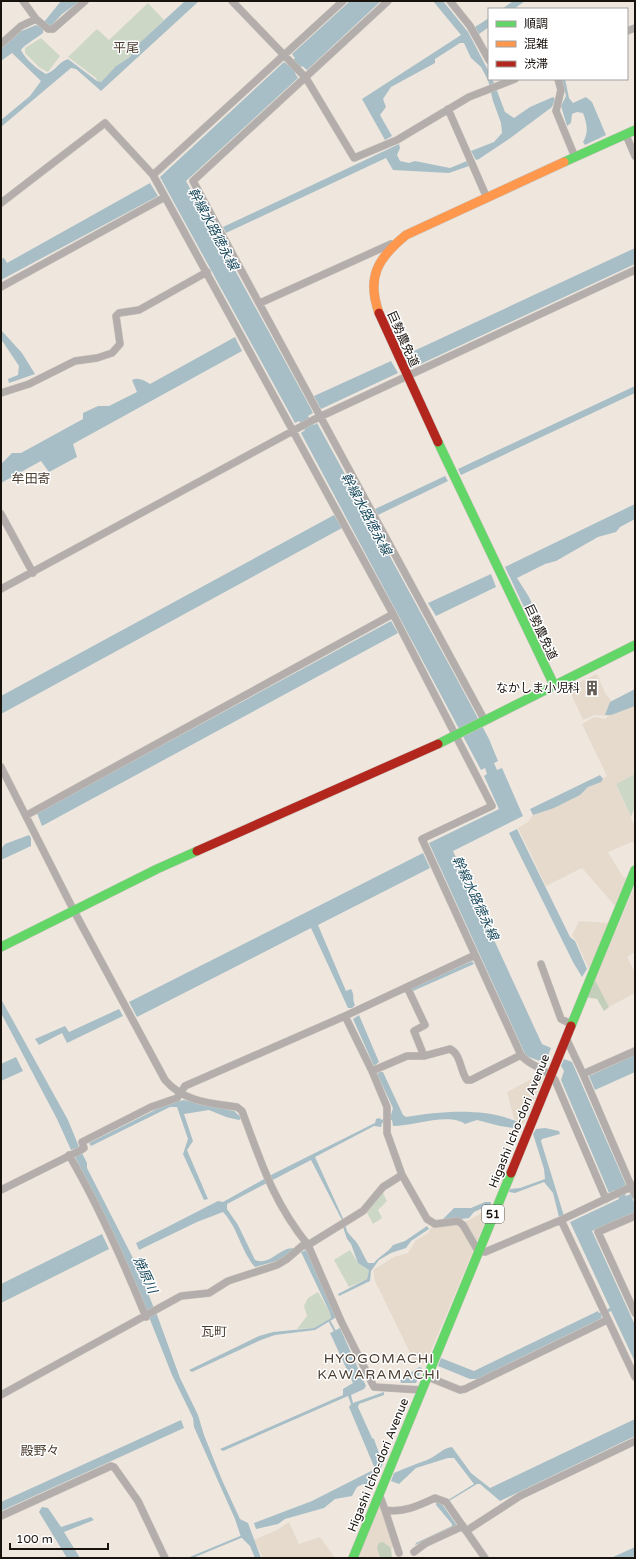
<svg xmlns="http://www.w3.org/2000/svg" width="636" height="1559" viewBox="0 0 636 1559" font-family="'Varela Round','Noto Sans JP',sans-serif">
<style>
.commercial{fill:#e5dacc}
.green{fill:#cdd7c5}
.forest{fill:#c3cebb}
.water{fill:#a7bec6}
.lines{fill:none;stroke-linecap:round;stroke-linejoin:round}
.stream{stroke:#a7bec6;stroke-width:2}
.street-casing{stroke:#cbc5be;stroke-width:8}
.fast-casing{stroke:#cbc5be;stroke-width:10}
.slow-casing{stroke:#cbc5be;stroke-width:10}
.jam-casing{stroke:#cbc5be;stroke-width:10}
.street{stroke:#b3aeab;stroke-width:7}
.fast{stroke:#63d668;stroke-width:9}
.slow{stroke:#ff974d;stroke-width:9}
.jam{stroke:#b3261e;stroke-width:9}
.labels{text-anchor:middle;dominant-baseline:central;stroke-width:3;stroke-linejoin:round;paint-order:stroke}
.shield{fill:#fff;stroke:#5e5a56;stroke-width:1}
.shield-label{font-size:11px;font-weight:bold;fill:#19130e}
.street-label{font-size:12px;fill:#19130e;stroke:#fff}
.poi-label{font-size:12px;fill:#19130e;stroke:#fff;text-anchor:end}
.neighbourhood-label{font-size:13px;fill:#4b3d30;stroke:#fff}
.water-label{font-size:13px;font-style:italic;fill:#16475a;stroke:#fff}
.quarter-label{font-size:14px;letter-spacing:1px;fill:#4b3d30;stroke:#fff}
</style>
<rect width="100%" height="100%" fill="#efe7de"/>
<path class="commercial" d="M597,674L605,693L614,704L635,701V774L616,784L635,827V845L632,842L608,852L623,877L626,878L615,906L582,868L546,886L518,828L528,822L533,815L607,776L582,724L594,717L606,719L608,716L594,715L583,720L568,687Z
M635,885V952L627,957L635,972V993L609,1007L595,980Z
M579,921L610,923L589,969L575,939L572,936Z
M543,1073L544,1076L524,1124L514,1119L507,1092Z
M491,1208L426,1363L416,1365L375,1281L373,1270L394,1257L408,1253L416,1240L428,1233L432,1226L442,1227L465,1222Z
M379,1499L395,1546L391,1548L383,1542L377,1548L380,1558H356Z
M289,1522L299,1544L320,1537L335,1558H263L254,1540L277,1530Z"/>
<path class="green" d="M148,3L164,20L135,47L130,57L116,66L101,82L97,81L96,78L68,57L97,29L109,40Z
M41,38L60,56L48,72L40,68L25,53V48Z
M635,774V807L631,817L616,784Z
M382,1191L387,1201L378,1210L382,1218L373,1224L366,1211Z
M350,1250L358,1263L369,1270L367,1279L349,1287L334,1260Z
M318,1292L330,1313L331,1318L314,1328L297,1329L307,1316L304,1306L308,1298Z"/>
<path class="forest" d="M595,980L609,1007L604,1011L597,999L586,997Z
M383,1542L391,1548L392,1558H380L377,1548L379,1543Z"/>
<path class="water" d="M61,1H80L62,14L52,25L43,30V33C38,37 23,46 21,50C26,60 36,68 46,74C56,71 58,62 68,59L97,81L101,82L116,66L130,57L135,47L185,1H199L101,91L76,69L71,68L1,127V120L30,96L41,81L12,53L1,61V48L19,32L36,25L40,27Z
M350,1H381L307,70L302,66L295,73L298,78L186,181L309,405L313,413L308,416L314,425L317,423L458,681L489,739L498,761L494,763L497,770L502,768L523,816L453,851L542,1044L551,1048L545,1063L526,1056L429,843L499,809L484,776L487,774L485,768L481,770L301,433L305,430L299,421L295,423L160,177L284,62L288,65L295,58L292,54Z
M433,1H443L468,32L489,72V79H492L494,83L505,112L514,118L530,107L553,97L555,99L552,107L509,139L479,159L476,160L471,151L494,142L502,133L501,123L493,101L488,80L481,67L471,58L464,43H460L435,59V63L391,87L383,99L386,107L380,115L392,136L385,140L362,99L461,35Z
M513,1H525L514,9H502Z
M489,18V27L479,34L475,27Z
M562,79H565L569,98L573,103L586,97L592,102L606,135L585,145L583,142C589,132 587,124 583,113L577,112L572,114L571,123L567,126L561,106L566,96Z
M399,144L400,148L397,155L400,161L409,163L415,161L450,168L467,161L469,166L449,173L393,170L386,158L226,233L223,227Z
M150,183L158,196L1,280V259L4,258L7,263Z
M635,248V264L410,369L403,356Z
M1,330L22,353L35,374L9,383L8,379L18,375L19,366L1,339Z
M235,337L242,351L73,444L77,457L49,472L41,461L1,483V464L12,453H21L83,419V413L98,406H109L137,392L132,380C138,377 144,380 150,384Z
M391,361L398,373L321,409L314,396Z
M635,386V393L461,475L458,469Z
M445,476L448,481L378,515L375,509Z
M635,504V519L620,527L616,532L598,537L556,561L545,564L517,578L529,597L555,656L549,660L505,567Z
M334,515L342,528L1,714V696Z
M491,574L496,587L436,616L428,603Z
M391,621L398,633L42,826L37,813Z
M635,689V706L611,715H605L610,702Z
M600,775L603,779L601,782L588,787L580,795L554,808L533,815L530,809Z
M517,829L570,937L575,941L587,969L582,977L573,962L509,833Z
M29,835L31,838V846L1,860V849L5,844Z
M423,853L430,868L318,925L346,991L351,989C355,995 352,1000 355,1005L352,1008H348L311,928L137,1017L129,1002Z
M472,961L474,964L413,991L412,988Z
M1,999L68,1120L79,1147L71,1150L57,1119L1,1013Z
M119,1009L123,1016L67,1043L62,1033L39,1045L35,1039L65,1026L69,1032Z
M359,1015L379,1062L374,1066L353,1019Z
M635,1055V1072L595,1090L589,1076Z
M16,1057L23,1071L1,1081V1064Z
M564,1059L572,1062L626,1185L622,1187L626,1196L631,1194L635,1205V1212L592,1231L635,1325V1362L611,1311L601,1316L602,1318L477,1379H470L438,1366L441,1358L474,1371L598,1311L599,1313L610,1308L570,1222L619,1199L615,1190L609,1193L561,1080L564,1071L561,1066Z
M380,1072H383L403,1115L406,1117C442,1111 489,1107 522,1124L520,1129L500,1126L477,1120L465,1124C449,1112 413,1126 393,1126L392,1120L382,1123L381,1127L374,1126L315,1157L346,1225C345,1233 353,1237 357,1243C361,1249 364,1257 368,1263H374C380,1255 388,1253 393,1245L405,1241L427,1226L429,1229L411,1241L406,1248L391,1253L379,1260L371,1271L370,1281L339,1296L338,1294L367,1279L369,1270L358,1263L351,1244L347,1239L343,1227V1222L311,1160L227,1204V1209L238,1225L255,1260C268,1265 276,1253 287,1249C290,1248 294,1248 297,1248L280,1260L255,1267C241,1251 238,1228 223,1212L197,1222L139,1250L136,1243L218,1201L223,1202L273,1174L375,1123L376,1119L380,1118L381,1120L391,1115L393,1108L377,1074Z
M184,1100L234,1111L242,1118L239,1120L226,1117L209,1110L184,1114L193,1141L187,1150L208,1199L204,1200L183,1154L188,1139L177,1107H170L91,1146L89,1143L169,1103Z
M545,1128L559,1131L560,1134L542,1139L541,1141L564,1216L559,1217L553,1193L544,1182L515,1193L509,1192L510,1189L520,1188L545,1179L544,1169L533,1134L536,1129Z
M82,1153L87,1163V1168L136,1264L154,1308L147,1312L111,1229L75,1157Z
M485,1202H491V1204L474,1212L469,1218L446,1221L443,1219L454,1208H471Z
M102,1234L109,1249L1,1303V1284Z
M306,1250L335,1313V1318L315,1330L275,1335L261,1340L192,1372L189,1370L259,1336L273,1332L314,1328L331,1318L330,1313L301,1252Z
M156,1312L180,1378L198,1415L204,1435L222,1480L240,1519L248,1523L261,1558H255L250,1546L241,1537L235,1519L194,1427L193,1418L172,1375L149,1317Z
M340,1328L366,1386L364,1389L351,1395L353,1403L384,1392V1395L359,1404L358,1407L372,1438L374,1439L380,1456L385,1459L375,1481L370,1486L363,1484L357,1487L352,1496L335,1499L324,1508L285,1519L278,1524L256,1529L254,1523L312,1501L375,1469L349,1407L351,1404L348,1396L223,1451L220,1449L343,1395V1389L353,1383L330,1333Z
M419,1367L422,1368L416,1383H401L400,1380Z
M635,1419V1436L500,1501L480,1484H477L449,1501L448,1500L474,1484L454,1458H448L416,1468L399,1484L391,1481L394,1473C405,1468 416,1464 427,1460C436,1457 442,1448 452,1447L471,1473L490,1488Z
M181,1420L184,1428L1,1511V1502Z
M436,1502L442,1504L456,1524V1526L415,1545L416,1543L452,1526V1524L436,1505Z
M42,1507L48,1508L61,1527L91,1517L94,1520L64,1532L80,1558H67L39,1512Z
M635,1547V1556L630,1558H611Z"/>
<g class="lines">
<path class="stream" d="M330,1322L336,1333
M190,1558L243,1536"/>
<g class="street-casing">
<path id="street" d="M23,1L36,19
M232,1L306,78L354,158L397,140L469,97L515,79
M388,1L193,181L485,721
M450,1L470,26L489,60
M627,31L635,28
M1,44L21,26L36,19L48,29H53L85,1
M558,79L561,90L556,111L575,157
M448,109L487,198
M626,135L635,156
M153,175L343,1
M1,203L105,123L153,175L393,614L492,806L422,839L521,1055C530,1067 545,1067 555,1080L606,1199
M1,287L165,197
M260,303L391,244
M1,393L29,384L75,361L97,358L112,353L120,344L116,316L119,313L139,310L207,272
M1,514L33,573
M1,589L313,420L635,270
M1,767L74,911L165,1080C184,1102 210,1103 237,1107L242,1111C261,1162 273,1202 308,1245L363,1211L383,1187L402,1175L387,1133V1107L372,1071L345,1016
M27,815L393,614
M541,964L561,1019L571,1024
M407,987L425,1025L414,1031L424,1056
M566,1038L583,1074L635,1195
M372,1071L407,1056H424L450,1049C461,1054 460,1071 467,1080H471L521,1055
M583,1074L635,1051
M69,1155C99,1206 123,1261 146,1317
M402,1175L427,1219L435,1224L458,1221L463,1225L478,1251L485,1252L561,1220L635,1185
M1,1190L81,1150L84,1148L82,1142L151,1107L177,1098L185,1086L345,1016L475,955
M635,1216L598,1232L635,1313
M561,1220L635,1377
M428,1377L460,1390L465,1389L607,1320
M1,1395L181,1296L209,1293L228,1281L277,1265L287,1259L302,1246L308,1245L341,1321L374,1387L421,1390
M379,1494L385,1510C403,1513 418,1506 435,1498L446,1502L485,1558
M385,1510L399,1553
M1,1516L111,1466L114,1467L138,1501L165,1558
M466,1531L520,1496L635,1441
M414,1552L426,1543L463,1526"/>
</g>
<g class="fast-casing">
<path id="fast" d="M564,162L635,130
M438,442L554,685
M438,744L635,645
M1,947L157,869L197,851
M571,1026L635,870
M353,1558L511,1173"/>
</g>
<g class="slow-casing">
<path id="slow" d="M379,313C366,277 378,258 406,235L564,162"/>
</g>
<g class="jam-casing">
<path id="jam" d="M379,313L438,442
M197,851L438,744
M511,1173L571,1026"/>
</g>
<use href="#street" class="street"/>
<use href="#fast" class="fast"/>
<use href="#slow" class="slow"/>
<use href="#jam" class="jam"/>
</g>
<defs>
<g id="building-bare" transform="scale(1.2)"><path d="M-4-6H4V6H1V3H-1V6H-4ZM-2.5-4.3h1.7v1.8h-1.7ZM.8-4.3h1.7v1.8H.8ZM-2.5-1h1.7V.8h-1.7ZM.8-1h1.7V.8H.8Z" fill="#645d57" stroke="#fff" stroke-width="2.5" paint-order="stroke"/></g>
</defs>
<g fill-rule="evenodd">
<use href="#building-bare" x="592" y="688"/>
</g>
<g class="labels">
<rect class="shield" x="482" y="1205" width="22" height="18" rx="3"/>
<g class="shield-label">
<text x="493" y="1214">51</text>
</g>
<g class="street-label">
<text transform="translate(403 339) rotate(66)">巨勢農免道</text>
<text transform="translate(541 632) rotate(65)">巨勢農免道</text>
<text transform="translate(519 1121) rotate(-68)">Higashi Icho-dori Avenue</text>
<text transform="translate(378 1465) rotate(-68)">Higashi Icho-dori Avenue</text>
</g>
<g class="poi-label">
<text x="580" y="688">なかしま小児科</text>
</g>
<g class="neighbourhood-label">
<text x="126" y="48">平尾</text>
<text x="31" y="479">牟田寄</text>
<text x="214" y="1332">瓦町</text>
<text x="40" y="1451">殿野々</text>
</g>
<g class="water-label">
<text transform="translate(213 229) rotate(62)">幹線水路徳永線</text>
<text transform="translate(366 514) rotate(62)">幹線水路徳永線</text>
<text transform="translate(475 898) rotate(65)">幹線水路徳永線</text>
<text transform="translate(145 1275) rotate(65)">焼原川</text>
</g>
<g class="quarter-label">
<text x="379" y="1358">HYOGOMACHI<tspan x="379" dy="16">KAWARAMACHI</tspan></text>
</g>
</g>
<rect width="636" height="1559" fill="none" stroke="#19130e" stroke-width="4"/>
<rect x="488" y="8" width="140" height="72" fill="#ffffff" stroke="#a3a19f"/>
<rect x="496" y="21" width="20" height="6" fill="#63d668" stroke="#a3a19f"/>
<text x="524" y="28" font-size="12" fill="#19130e">順調</text>
<rect x="496" y="41" width="20" height="6" fill="#ff974d" stroke="#a3a19f"/>
<text x="524" y="48" font-size="12" fill="#19130e">混雑</text>
<rect x="496" y="61" width="20" height="6" fill="#b3261e" stroke="#a3a19f"/>
<text x="524" y="68" font-size="12" fill="#19130e">渋滞</text>
<path d="M10 1543v6h98v-6" fill="none" stroke="#19130e" stroke-width="2"/>
<text x="16" y="1543" font-size="12" fill="#19130e" stroke="#ffffff" stroke-width="3" paint-order="stroke">100 m</text>
</svg>
